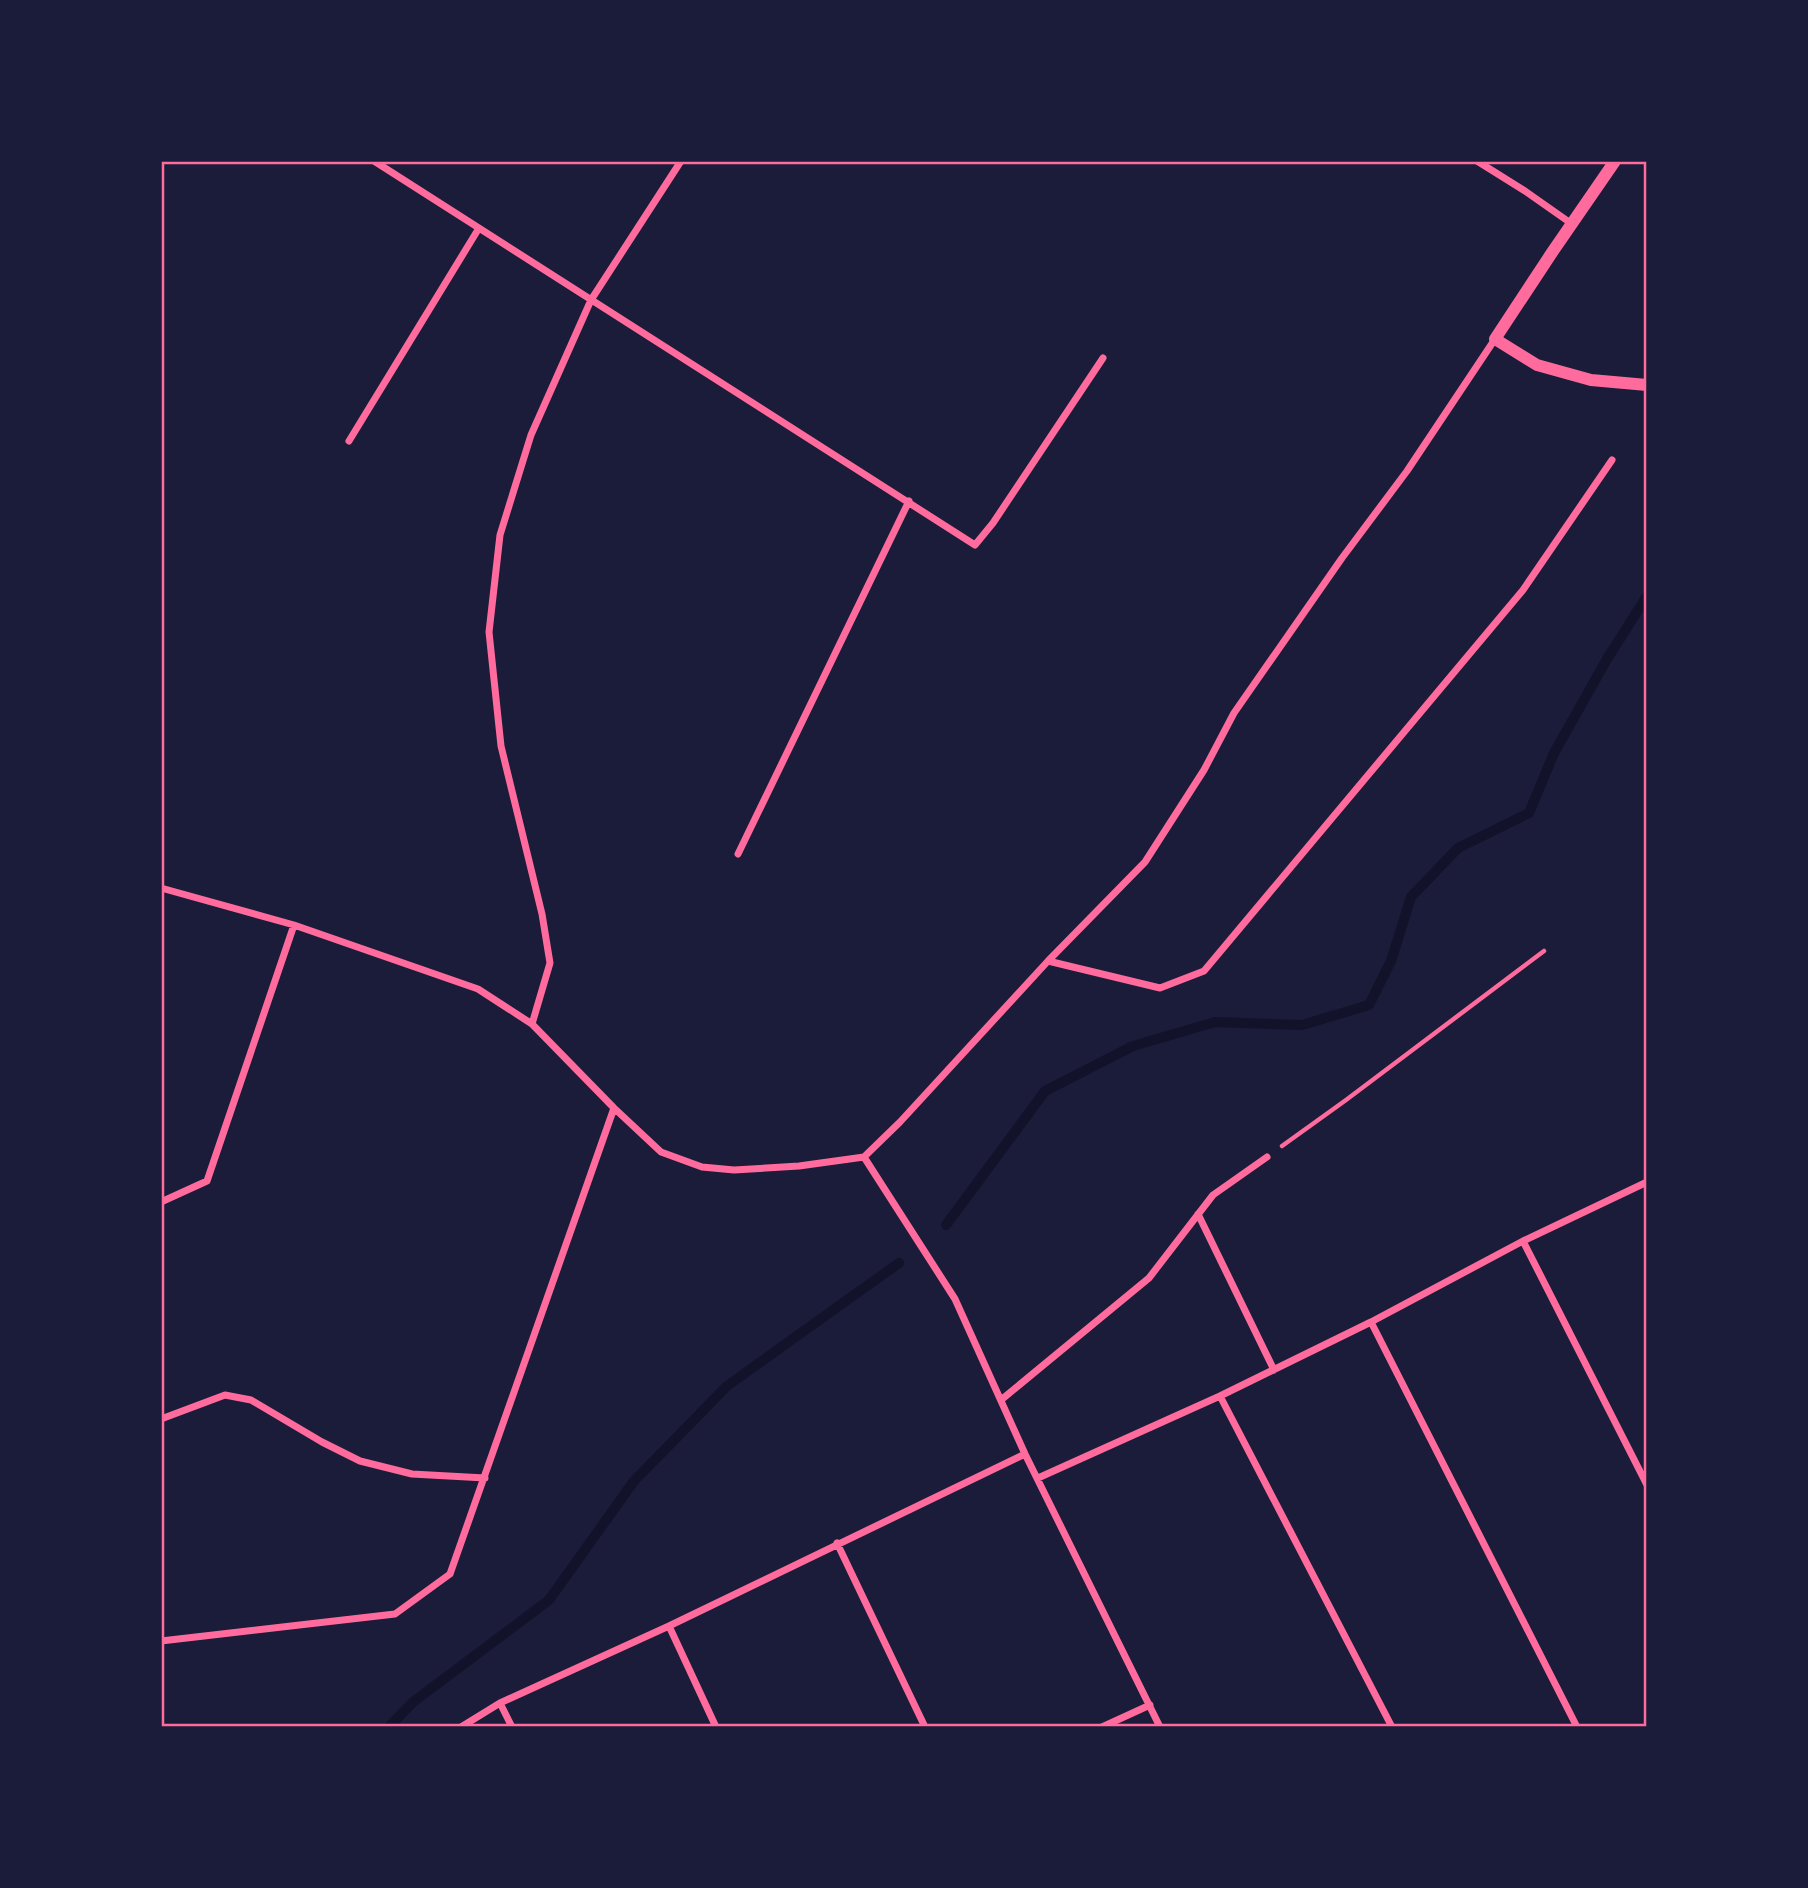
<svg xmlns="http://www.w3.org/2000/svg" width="1808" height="1888" viewBox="0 0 1808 1888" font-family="'PT Sans',sans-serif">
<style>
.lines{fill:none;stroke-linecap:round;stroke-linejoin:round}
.stream{stroke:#12122b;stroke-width:10}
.path{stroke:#ff6b9d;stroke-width:4.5}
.minor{stroke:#ff6b9d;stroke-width:7}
.tertiary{stroke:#ff6b9d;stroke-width:12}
.neatline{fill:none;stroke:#ff6b9d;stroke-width:2.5}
</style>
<rect width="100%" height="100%" fill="#1b1b3a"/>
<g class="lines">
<path class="stream" d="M946,1225L1045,1091L1133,1046L1215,1022L1302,1025L1369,1005L1391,961L1411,897L1458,848L1529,813L1554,753L1607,659L1647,596
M389,1727L413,1702L549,1600L634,1481L727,1386L899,1263"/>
<path class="path" d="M1282,1146L1346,1100L1544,951"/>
<path class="minor" d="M374,161L975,545L993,523L1103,358
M1477,161L1525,191L1572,224
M349,441L479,228
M738,854L909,501
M161,888L294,925L478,989L532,1024L614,1108L661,1152L702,1167L734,1170L799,1166L864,1157L900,1122L1048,961L1145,862L1204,770L1234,713L1342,558L1407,471L1495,339
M1048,961L1160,988L1204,971L1523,590L1612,460
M532,1024L550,963L542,914L501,746L489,632L500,535L531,435L591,300L681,161
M864,1157L955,1299L1025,1454L1160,1727
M161,1202L207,1181L294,925
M1198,1214L1274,1370
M1523,1241L1647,1485
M1371,1322L1577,1727
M1220,1396L1392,1727
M1001,1400L1149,1278L1213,1195L1267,1157
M161,1419L225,1395L251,1400L322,1442L360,1461L412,1474L485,1478
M1038,1478L1220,1396L1371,1322L1523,1241L1647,1182
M837,1543L925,1727
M669,1626L716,1727
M161,1641L395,1614L450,1574L614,1108
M500,1703L512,1727
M461,1727L500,1703L669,1626L1025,1454
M1102,1727L1150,1705"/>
<path class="tertiary" d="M1615,161L1551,254L1495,339L1537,365L1591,380L1647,385"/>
</g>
<rect width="1808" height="1888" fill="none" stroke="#1b1b3a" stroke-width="326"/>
<rect x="163" y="163" width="1482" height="1562" class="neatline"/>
</svg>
